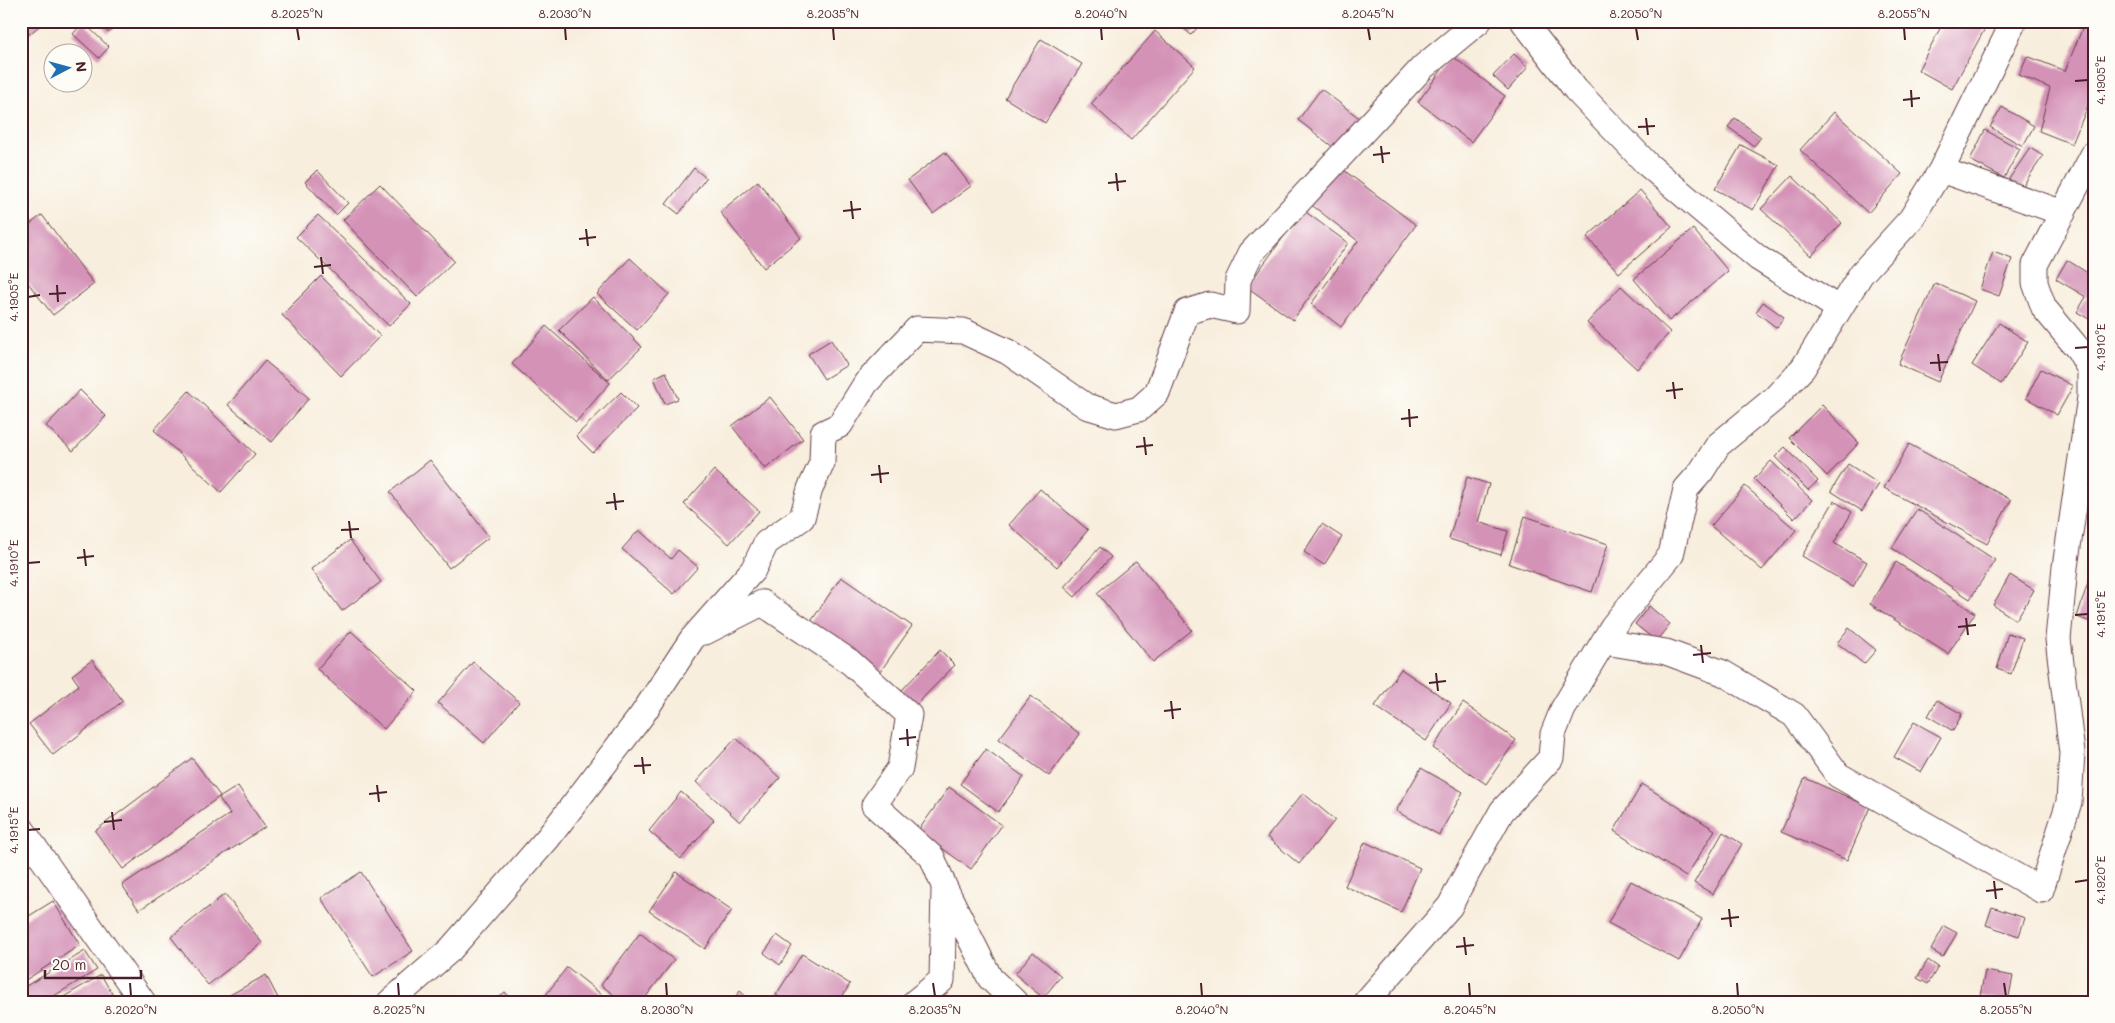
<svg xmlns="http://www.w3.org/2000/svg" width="2115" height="1023" viewBox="0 0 2115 1023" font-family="Mali,sans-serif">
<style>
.building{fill:#d492b7}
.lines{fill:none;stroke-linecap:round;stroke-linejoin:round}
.street-casing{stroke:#643e46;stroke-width:27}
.street{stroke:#fff;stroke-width:25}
.ticks{fill:none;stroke:#4a1f2b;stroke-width:2}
.neatline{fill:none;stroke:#4a1f2b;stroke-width:2}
.ticks-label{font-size:12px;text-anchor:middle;fill:#4a1f2b}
</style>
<rect width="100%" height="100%" fill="#fdfcf7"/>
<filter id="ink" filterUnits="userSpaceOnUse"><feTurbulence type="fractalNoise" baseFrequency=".02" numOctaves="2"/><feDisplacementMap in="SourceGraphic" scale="10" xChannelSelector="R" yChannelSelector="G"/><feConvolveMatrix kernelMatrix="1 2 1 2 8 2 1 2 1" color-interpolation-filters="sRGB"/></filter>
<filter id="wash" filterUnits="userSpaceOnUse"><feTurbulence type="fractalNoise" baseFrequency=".0096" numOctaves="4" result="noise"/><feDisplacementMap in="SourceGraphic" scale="20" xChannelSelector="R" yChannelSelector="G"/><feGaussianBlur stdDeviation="1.12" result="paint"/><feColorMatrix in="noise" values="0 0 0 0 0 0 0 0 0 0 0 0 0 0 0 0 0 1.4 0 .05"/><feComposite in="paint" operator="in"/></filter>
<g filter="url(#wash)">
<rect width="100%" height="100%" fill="#f8eedd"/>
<g id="blocks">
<path class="building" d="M21,21H45L25,38L21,33Z
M98,21H122L108,33Z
M1176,21H1203L1191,35Z
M1944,21H1989L1952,89L1918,70Z
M83,22L109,47L99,58L73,34Z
M2085,22L2094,25V91L2072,144L2039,131L2050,88L2019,75L2027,56L2065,71Z
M1155,31L1195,67L1131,140L1091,104Z
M1041,39L1082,64L1045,123L1005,98Z
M1514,54L1528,67L1508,90L1493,76Z
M1452,56L1505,96L1471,142L1418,102Z
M1321,89L1366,123L1342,154L1298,120Z
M2002,107L2034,126L2023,146L1990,127Z
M1834,112L1902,174L1868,213L1800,150Z
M1735,118L1761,137L1754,146L1728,127Z
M1985,130L2020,149L2004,178L1970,160Z
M1741,145L1779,165L1753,210L1715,189Z
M2030,148L2043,156L2022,187L2009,179Z
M945,152L971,186L933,214L908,180Z
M1337,165L1416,225L1341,327L1311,304L1358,241L1309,203Z
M694,168L706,178L679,214L666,204Z
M317,170L348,203L336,215L305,182Z
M1792,176L1842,223L1811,256L1761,209Z
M758,181L801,238L764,268L720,212Z
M380,184L454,261L417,297L343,220Z
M1640,190L1672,227L1619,273L1587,237Z
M1303,210L1348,243L1293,320L1247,287Z
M42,215L94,284L53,315L21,274V231Z
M318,215L411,304L389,326L296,237Z
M1693,229L1728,271L1669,321L1634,279Z
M1993,252L2012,259L1999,296L1980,289Z
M630,258L669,294L637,330L597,294Z
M2067,260L2094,277V322L2077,312L2086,297L2056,279Z
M321,276L380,336L341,376L282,315Z
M1935,283L1975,301L1938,382L1898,364Z
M1621,286L1670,332L1637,369L1587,323Z
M593,297L642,347L608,380L559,330Z
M1763,302L1784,317L1777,328L1756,312Z
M1999,323L2028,342L2001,384L1972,365Z
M546,326L610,383L576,422L512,364Z
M831,340L847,365L824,379L808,354Z
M265,361L309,398L272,442L228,405Z
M2041,369L2073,386L2057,415L2026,398Z
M666,372L678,399L665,404L654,378Z
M80,390L106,416L73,451L46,426Z
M189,391L255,454L221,492L154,430Z
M621,392L637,408L593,453L576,436Z
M770,397L803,439L765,469L732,426Z
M1822,405L1859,443L1827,476L1789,438Z
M1909,444L2011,500L1987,544L1884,488Z
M1785,447L1818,481L1808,490L1775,457Z
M430,460L489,537L449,568L390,492Z
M1771,461L1812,500L1794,519L1754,479Z
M1848,464L1879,484L1862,511L1831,491Z
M714,470L759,511L729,544L684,504Z
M1467,477L1489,484L1478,522L1508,531L1501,555L1449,539Z
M1745,486L1796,530L1762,570L1711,526Z
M1040,489L1088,530L1057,567L1009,525Z
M1834,501L1852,512L1834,543L1867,562L1853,587L1802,556Z
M1917,509L1995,560L1970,599L1892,548Z
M1525,516L1608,544L1592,592L1509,564Z
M1322,524L1342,537L1324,565L1304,552Z
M639,530L671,559L678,550L698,567L674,594L622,549Z
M350,540L381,582L342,611L311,569Z
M1100,547L1111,557L1075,597L1064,587Z
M1136,561L1192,630L1153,662L1097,593Z
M1896,562L1975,613L1948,654L1870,604Z
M2091,573H2094V623L2077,617Z
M2010,575L2034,590L2016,620L1993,605Z
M841,577L912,626L880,672L810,623Z
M1649,606L1670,624L1656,641L1635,624Z
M1849,628L1876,650L1864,664L1837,643Z
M351,631L417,691L384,729L317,669Z
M2008,633L2023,638L2011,674L1997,669Z
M940,650L955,665L916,705L901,691Z
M92,660L123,701L53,755L29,724L79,685L72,675Z
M473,662L519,702L484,743L438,703Z
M1401,669L1451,703L1426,741L1375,706Z
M1031,696L1080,734L1049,776L999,739Z
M1937,700L1962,714L1953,731L1928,716Z
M1463,703L1516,740L1486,784L1433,748Z
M1914,722L1941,737L1921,772L1894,757Z
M736,738L780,778L740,822L696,782Z
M986,749L1024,777L998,812L960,784Z
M192,758L220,796L123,869L95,831Z
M1421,768L1463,792L1439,835L1396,811Z
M1805,778L1870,807L1847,860L1781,832Z
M1642,784L1715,830L1686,877L1614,831Z
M238,786L265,827L139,910L122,885L230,814L219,798Z
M949,787L1002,825L971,869L918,831Z
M681,792L714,820L681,859L649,831Z
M1303,793L1335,820L1299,864L1267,837Z
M1723,832L1742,844L1713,894L1694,883Z
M1365,842L1420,868L1401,912L1345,886Z
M361,872L413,951L373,977L321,898Z
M676,872L732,910L705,949L649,911Z
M1631,881L1702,919L1679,961L1608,923Z
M21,883L28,895L21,898Z
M225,894L262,943L208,985L171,937Z
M53,901L80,945L21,983V921Z
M1992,907L2025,918L2019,936L1986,925Z
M1944,926L1957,933L1943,957L1931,950Z
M640,933L674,960L642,1002H623L601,985Z
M777,935L792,946L780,965L764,953Z
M85,951L97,970L44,1002H21V989Z
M1033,952L1061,976L1043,998L1015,974Z
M802,954L850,984L839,1002H787L776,995Z
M1928,960L1938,967L1928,984L1917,978Z
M567,967L611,1002H545L542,1000Z
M1985,971L2013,976L2008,1001L1980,996Z
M101,975L117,1002H55Z
M266,975L280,1002H217Z
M740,991L752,1002H731Z
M505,992L513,1002H494Z"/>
</g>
</g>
<g filter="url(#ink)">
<use href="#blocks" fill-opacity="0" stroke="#643e46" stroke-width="1"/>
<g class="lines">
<g class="street-casing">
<path id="street" d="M1523,21L1576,90L1647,164L1758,258L1838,308
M2014,21L1941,170L1911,219L1861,274L1803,368L1774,399L1718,445L1701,472L1686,489L1671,555L1613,626L1611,643L1666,652L1723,673L1794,715L1838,775L2041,890L2069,802L2072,753L2058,639L2065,567L2090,397V370L2079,350L2044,308L2035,283V265L2094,153
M1941,170L2063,213
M705,632L762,603L850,662L909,715L900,768L874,805L932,857L944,886L990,978L1015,1002
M21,828L143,1002
M390,1002L450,950L548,838L642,715L692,639L753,570L766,543L802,518L810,489L822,463L823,433L840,425L866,383L917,329L963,331L1008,352L1086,406L1116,415L1139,409L1157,393L1187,312L1210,305L1237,311L1238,280L1251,253L1423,67L1479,21
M915,1002L942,980L944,889
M1366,1002L1450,906L1460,886L1502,811L1551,758L1553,734L1563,709L1613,626"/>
</g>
<use href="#street" class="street"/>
</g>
</g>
<path class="ticks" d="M297,28L299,40M565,28L566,40M833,28L834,40M1101,28L1102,40M1368,28L1370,40M1636,28L1638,40M1904,28L1905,40M2075,81L2088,80M1911,90L1912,107M1903,100L1920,98M1646,118L1648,135M1638,127L1655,126M1381,146L1383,163M1373,155L1390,153M1116,173L1118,191M1108,183L1126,181M851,201L853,219M843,211L861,209M586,229L588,246M579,239L596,237M321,257L323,274M314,267L331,265M57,285L58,302M49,294L66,293M28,297L40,295M2075,348L2088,347M1938,354L1940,371M1930,363L1948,362M1673,382L1675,399M1666,391L1683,389M1409,409L1410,427M1401,419L1418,417M1144,437L1146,455M1136,447L1153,445M879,465L881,483M871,475L889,473M614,493L616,510M606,503L624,501M349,521L351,538M341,530L359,529M84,549L86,566M77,558L94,556M28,563L40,562M2075,615L2088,614M1966,618L1968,635M1958,627L1976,625M1701,645L1703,663M1693,655L1711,653M1436,673L1438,691M1429,683L1446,681M1171,701L1173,719M1164,711L1181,709M907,729L908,746M899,739L916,737M642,757L644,774M634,766L651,765M377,785L379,802M369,794L387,792M112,812L114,830M104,822L122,820M28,830L40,829M1994,881L1996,899M2075,882L2088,880M1986,891L2003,889M1729,909L1731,927M1721,919L1739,917M1464,937L1466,955M1456,947L1474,945M130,983L131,996M398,983L399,996M666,983L667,996M933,983L935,996M1201,983L1202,996M1469,983L1470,996M1737,983L1738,996M2004,983L2006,996"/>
<rect width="2115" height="1023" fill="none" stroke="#fdfcf7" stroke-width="55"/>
<g transform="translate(68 68) rotate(84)"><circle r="24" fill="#fdfcf7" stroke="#b5a4a5"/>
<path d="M0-4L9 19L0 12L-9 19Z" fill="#1f6fb2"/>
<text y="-8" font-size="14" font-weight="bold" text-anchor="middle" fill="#4a1f2b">N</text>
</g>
<path d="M45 970v8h96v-8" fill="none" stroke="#4a1f2b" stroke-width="2.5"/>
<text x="52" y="970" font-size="15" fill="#4a1f2b" stroke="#fdfcf7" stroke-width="4" paint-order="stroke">20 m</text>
<rect x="28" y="28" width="2060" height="968" class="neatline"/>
<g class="ticks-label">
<text x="297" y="18">8.2025°N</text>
<text x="565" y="18">8.2030°N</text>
<text x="833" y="18">8.2035°N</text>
<text x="1101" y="18">8.2040°N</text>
<text x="1368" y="18">8.2045°N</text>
<text x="1636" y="18">8.2050°N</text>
<text x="1904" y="18">8.2055°N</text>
<text transform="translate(2101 80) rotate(-90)" y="4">4.1905°E</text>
<text transform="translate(14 297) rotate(-90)" y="4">4.1905°E</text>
<text transform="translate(2101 347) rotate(-90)" y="4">4.1910°E</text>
<text transform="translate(14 563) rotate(-90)" y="4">4.1910°E</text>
<text transform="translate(2101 614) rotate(-90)" y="4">4.1915°E</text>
<text transform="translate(14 830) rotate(-90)" y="4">4.1915°E</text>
<text transform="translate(2101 880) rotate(-90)" y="4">4.1920°E</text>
<text x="131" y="1014">8.2020°N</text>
<text x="399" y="1014">8.2025°N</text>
<text x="667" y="1014">8.2030°N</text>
<text x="935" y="1014">8.2035°N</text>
<text x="1202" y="1014">8.2040°N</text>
<text x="1470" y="1014">8.2045°N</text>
<text x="1738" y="1014">8.2050°N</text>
<text x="2006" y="1014">8.2055°N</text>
</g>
</svg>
